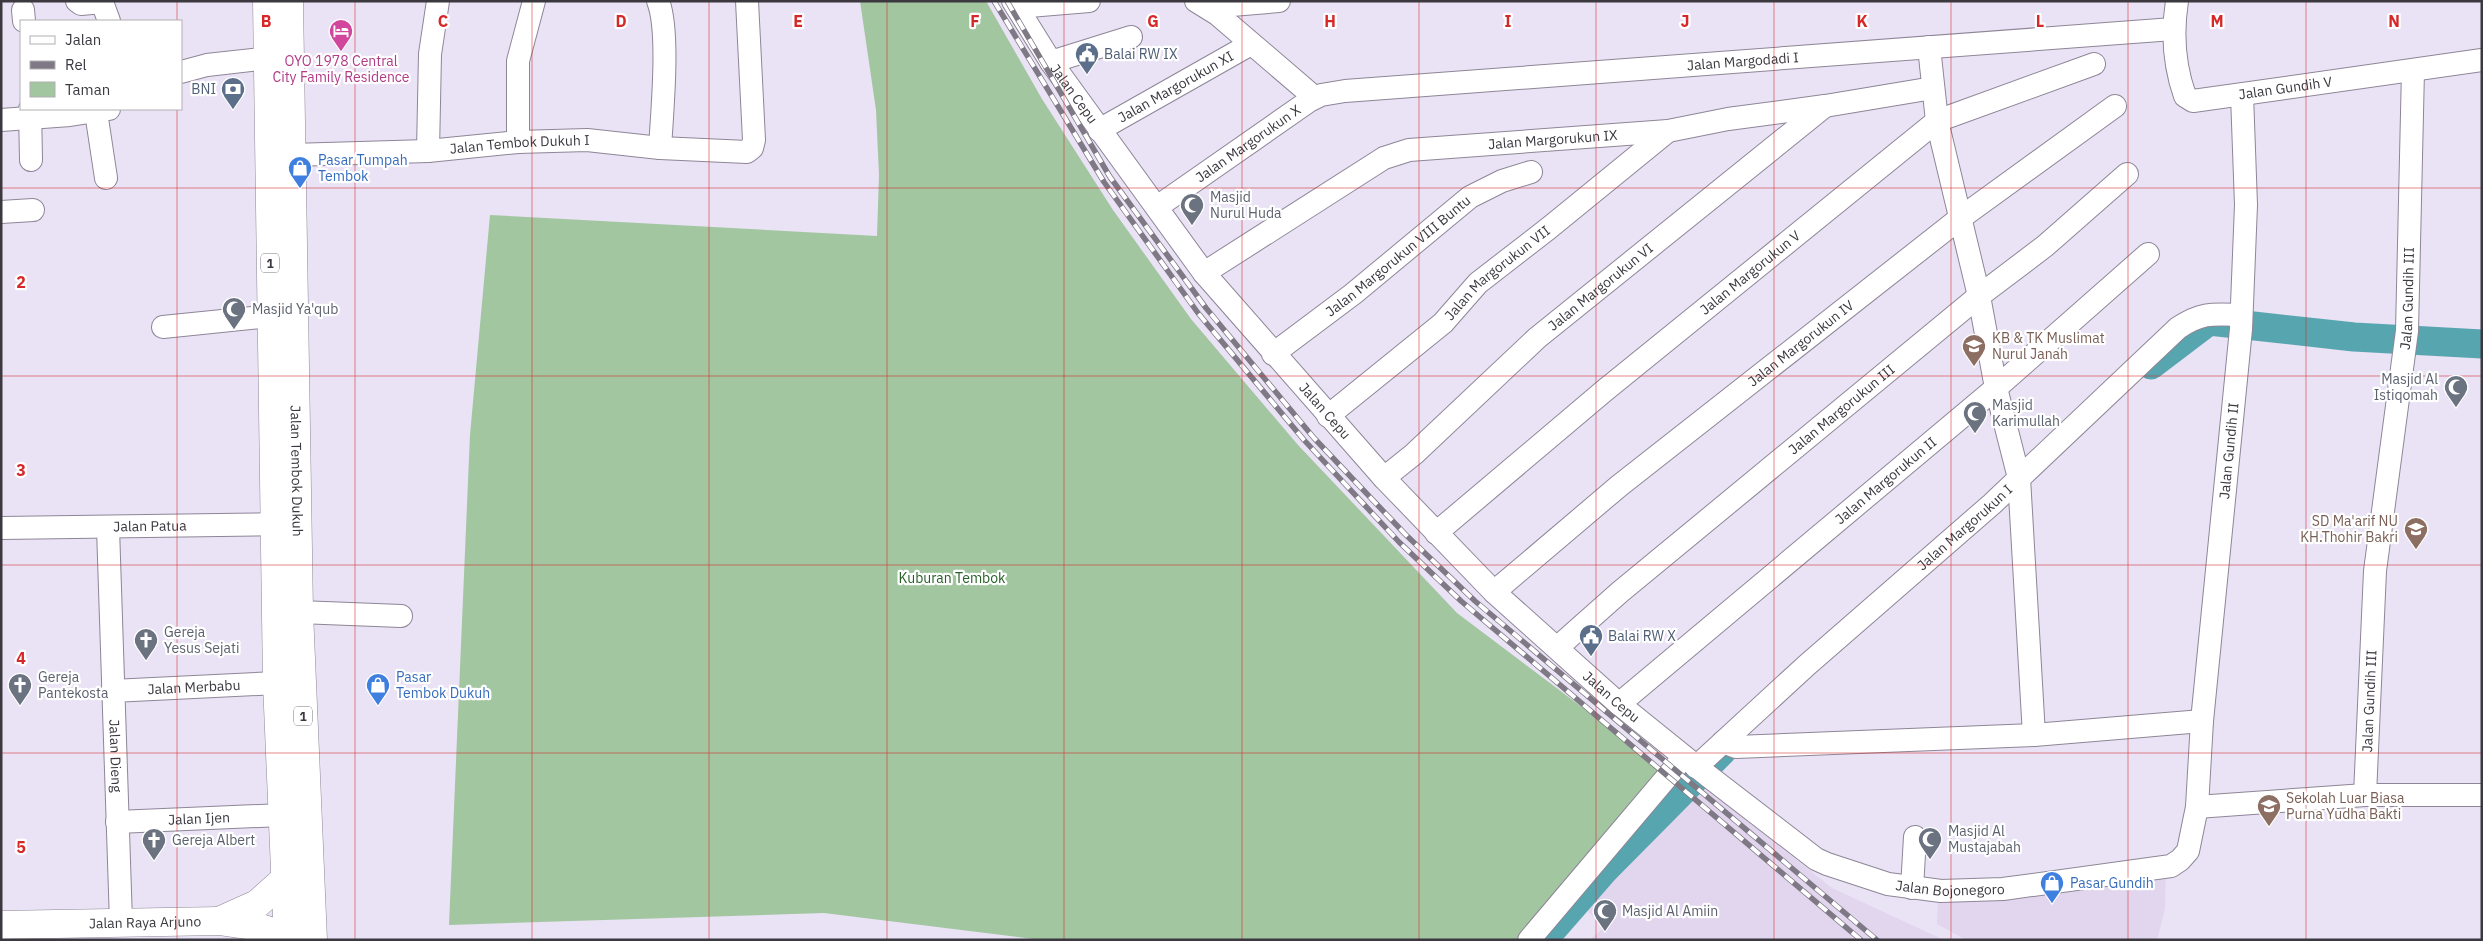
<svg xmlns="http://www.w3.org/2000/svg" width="2483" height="941" viewBox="0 0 2483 941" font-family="'IBM Plex Sans',sans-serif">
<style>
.built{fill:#e2d6ef}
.green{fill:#a2c6a0}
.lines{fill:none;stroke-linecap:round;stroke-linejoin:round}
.river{stroke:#57a6af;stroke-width:29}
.minor-casing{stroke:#8e8697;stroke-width:24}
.highway-casing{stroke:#8e8697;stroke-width:29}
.minor{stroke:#fff;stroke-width:22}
.highway{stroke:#fff;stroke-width:28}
.rail-casing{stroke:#7e7984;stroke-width:5.5}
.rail{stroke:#fff;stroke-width:4;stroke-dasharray:11;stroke-linecap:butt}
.grid{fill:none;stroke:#d62828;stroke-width:1;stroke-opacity:0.55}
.labels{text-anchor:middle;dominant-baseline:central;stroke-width:4.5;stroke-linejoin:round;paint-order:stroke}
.shield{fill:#fff;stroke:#767479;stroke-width:1}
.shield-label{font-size:12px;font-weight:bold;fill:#3b383f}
.service-label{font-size:14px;fill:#4e5e75;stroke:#fff;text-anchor:start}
.hotel-label{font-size:14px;fill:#b23c85;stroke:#fff}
.street-label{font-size:14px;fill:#3b383f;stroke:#fff}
.shop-label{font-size:14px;fill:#366cbe;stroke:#fff;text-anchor:start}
.worship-label{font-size:14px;fill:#5b616d;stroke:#fff;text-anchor:start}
.education-label{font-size:14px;fill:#785e54;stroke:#fff;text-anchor:start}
.park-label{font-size:14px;fill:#266026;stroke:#fff}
.grid-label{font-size:16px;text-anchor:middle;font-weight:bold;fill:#d62828;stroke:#fff;stroke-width:4.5;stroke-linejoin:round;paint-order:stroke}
</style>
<rect width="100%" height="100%" fill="#eae2f5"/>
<path class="built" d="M1696,781L1832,888L1944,940H1590L1604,927L1581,905Z
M2166,869L2165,909L2157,940H1966L1937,924L1938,899Z"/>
<path class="green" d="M860,1H986L1042,99L1113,210L1191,319L1298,445L1457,613L1603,723L1675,783L1536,940H1042L824,913L449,925L470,435L490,215L877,236L879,175L876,110Z"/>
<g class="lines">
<path class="river" d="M2151,365L2209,321L2354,337L2482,344
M1543,940L1605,869L1722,751"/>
<g class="minor-casing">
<g id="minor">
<path d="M77,1L81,4L102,2L109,21"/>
<path d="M658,1C670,31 662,113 660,148"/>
<path id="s1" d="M1013,1L1051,62L1204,273L1384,478L1494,592L1619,704L1707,775L1816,859L1827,864L1888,884L1941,891L2003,889L2171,866L2180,860L2188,851L2197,807L2202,721L2241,329L2246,205L2242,95"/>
<path d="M1196,1L1217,14L1314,97"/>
<path id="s2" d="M2177,1C2172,33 2174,65 2185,96L2193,101L2482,60"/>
<path d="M1017,7L1089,1"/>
<path d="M1208,7L1279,1"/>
<path d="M23,10L24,21"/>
<path d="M1929,47L1937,121L1979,296L1996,388L2019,478L2034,735"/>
<path d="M1051,62L1131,37"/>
<path d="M181,72L207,65L269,58"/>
<path d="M30,109L31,160"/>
<path d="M96,112L106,178"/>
<path d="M1,120L70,115L109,109"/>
<path id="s3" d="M1099,130L1251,44"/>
<path d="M518,142V61L534,1"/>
<path d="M428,151L430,54L438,1"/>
<path id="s4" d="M291,155L428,151L518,142L587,140L660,148L747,152L752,148L754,140L747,1"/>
<path id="s5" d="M1157,207L1309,101L1321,95L1345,91L2173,29"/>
<path d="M1,212L33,210"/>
<path id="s6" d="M1204,273L1384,158L1409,150L1668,131L1728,119L1825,106L1933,88"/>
<path d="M163,327L271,316"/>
<path id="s7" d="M1273,354L1353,294L1470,197L1502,181L1531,172"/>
<path id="s8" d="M1328,416L1443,323L1478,283L1549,228L1668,131"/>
<path id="s9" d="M1384,478L1414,454L1537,338L1825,106"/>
<path id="s10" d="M1,528L290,524"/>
<path id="s11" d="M108,528L121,922"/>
<path id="s12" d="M1436,533L1604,391L1937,121L2094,64"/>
<path id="s13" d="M1494,592L1619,486L1959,219L2115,106"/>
<path d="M299,612L401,616"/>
<path id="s14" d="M1558,647L1620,592L1979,296L2045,246L2127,174"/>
<path id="s15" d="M112,691L277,683"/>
<path id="s16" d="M1619,704L1996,388L2148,254"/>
<path d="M1723,742L1736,747L2034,735L2202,721"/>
<path id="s17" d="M1696,767L1807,665L1992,504L2178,328C2202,312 2213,314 2241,315"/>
<path id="s18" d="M2365,795L2375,571L2407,331L2413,70"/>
<path d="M2197,807L2365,795H2482"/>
<path id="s19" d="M117,822L282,815"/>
<path d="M1912,888L1915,837"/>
<path d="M1529,940L1684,757"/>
</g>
</g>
<g class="highway-casing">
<g id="highway">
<path d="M267,1L277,683L288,940"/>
<path id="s20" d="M289,1L299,612L313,940"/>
<path d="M219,921L257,904L284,880"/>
<path id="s21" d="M1,925L219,921L253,926L300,940"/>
</g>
</g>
<use href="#minor" class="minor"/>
<use href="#highway" class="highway"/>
<g class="rail-casing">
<path id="rail" d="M994,1L1104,182L1198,313L1304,440L1399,542L1461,601L1861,940
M1007,1L1110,177L1206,308L1314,438L1405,534L1475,601L1877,940"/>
</g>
<use href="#rail" class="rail"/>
</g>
<path class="grid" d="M177,1V21M355,1V940M532,1V940M709,1V940M887,1V940M1064,1V940M1242,1V940M1419,1V940M1596,1V940M1774,1V940M1951,1V940M2128,1V940M2306,1V940M177,109V940M1,188H2482M1,376H2482M1,565H2482M1,753H2482"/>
<defs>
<g id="hotel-pin" transform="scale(1.25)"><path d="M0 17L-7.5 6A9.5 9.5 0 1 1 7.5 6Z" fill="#d1479c" stroke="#fff"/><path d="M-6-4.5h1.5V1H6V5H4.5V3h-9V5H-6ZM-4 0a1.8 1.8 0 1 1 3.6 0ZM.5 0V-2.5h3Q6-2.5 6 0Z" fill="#fff"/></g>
<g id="civic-pin" transform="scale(1.25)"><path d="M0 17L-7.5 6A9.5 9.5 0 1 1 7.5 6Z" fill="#5c6f8a" stroke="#fff"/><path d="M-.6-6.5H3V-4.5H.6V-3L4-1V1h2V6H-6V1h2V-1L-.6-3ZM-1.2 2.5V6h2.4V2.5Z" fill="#fff"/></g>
<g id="bank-pin" transform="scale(1.25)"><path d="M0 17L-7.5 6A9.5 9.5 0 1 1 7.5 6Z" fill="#5c6f8a" stroke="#fff"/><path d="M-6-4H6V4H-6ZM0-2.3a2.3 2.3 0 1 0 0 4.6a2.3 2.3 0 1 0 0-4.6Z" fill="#fff"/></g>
<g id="shop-pin" transform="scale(1.25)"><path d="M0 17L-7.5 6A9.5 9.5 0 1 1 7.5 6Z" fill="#3f7fe0" stroke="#fff"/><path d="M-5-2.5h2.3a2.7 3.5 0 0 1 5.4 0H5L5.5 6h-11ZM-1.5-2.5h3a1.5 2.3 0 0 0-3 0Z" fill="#fff"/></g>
<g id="mosque-pin" transform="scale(1.25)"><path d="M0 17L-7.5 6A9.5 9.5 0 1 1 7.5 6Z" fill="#6b7280" stroke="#fff"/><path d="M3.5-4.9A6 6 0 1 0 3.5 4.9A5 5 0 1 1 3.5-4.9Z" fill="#fff"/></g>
<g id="school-pin" transform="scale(1.25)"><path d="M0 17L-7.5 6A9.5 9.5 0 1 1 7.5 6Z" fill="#8d6e63" stroke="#fff"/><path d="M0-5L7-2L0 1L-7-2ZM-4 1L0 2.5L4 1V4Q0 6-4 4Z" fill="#fff"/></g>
<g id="church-pin" transform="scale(1.25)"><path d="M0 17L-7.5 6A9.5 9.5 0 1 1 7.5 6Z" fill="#6b7280" stroke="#fff"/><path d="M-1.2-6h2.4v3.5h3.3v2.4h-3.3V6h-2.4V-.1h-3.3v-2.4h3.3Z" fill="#fff"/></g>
</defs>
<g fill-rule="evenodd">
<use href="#hotel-pin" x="341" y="31"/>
<use href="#civic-pin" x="1087" y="54"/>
<use href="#bank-pin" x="233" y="89"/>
<use href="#shop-pin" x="300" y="168"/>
<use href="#mosque-pin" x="1192" y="205"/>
<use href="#mosque-pin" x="234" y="309"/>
<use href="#school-pin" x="1974" y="346"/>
<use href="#mosque-pin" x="2456" y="387"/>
<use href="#mosque-pin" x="1975" y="413"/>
<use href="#school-pin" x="2416" y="529"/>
<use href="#civic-pin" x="1591" y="636"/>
<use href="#church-pin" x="146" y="640"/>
<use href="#church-pin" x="20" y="685"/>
<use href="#shop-pin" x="378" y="685"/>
<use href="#school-pin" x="2269" y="806"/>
<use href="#mosque-pin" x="1930" y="839"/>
<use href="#church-pin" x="154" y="840"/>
<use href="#shop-pin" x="2052" y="883"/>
<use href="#mosque-pin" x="1605" y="911"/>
</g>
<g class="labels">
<g class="shield">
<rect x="261" y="253.5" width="18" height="19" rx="4"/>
<rect x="294" y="706.5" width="18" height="19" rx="4"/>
</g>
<g class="shield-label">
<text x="270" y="263">1</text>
<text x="303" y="716">1</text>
</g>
<g class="service-label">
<text x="1104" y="54">Balai RW IX</text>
<text x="216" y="89" text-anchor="end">BNI</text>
<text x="1608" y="636">Balai RW X</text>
</g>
<g class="hotel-label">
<text x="341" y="61">OYO 1978 Central<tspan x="341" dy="16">City Family Residence</tspan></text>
</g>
<g class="street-label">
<text stroke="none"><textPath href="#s5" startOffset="622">Jalan Margodadi I</textPath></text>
<text stroke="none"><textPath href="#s3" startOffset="88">Jalan Margorukun XI</textPath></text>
<text stroke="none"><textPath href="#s2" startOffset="199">Jalan Gundih V</textPath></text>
<text stroke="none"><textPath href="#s1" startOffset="111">Jalan Cepu</textPath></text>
<text stroke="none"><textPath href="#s6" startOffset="384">Jalan Margorukun IX</textPath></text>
<text stroke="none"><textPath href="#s5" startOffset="111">Jalan Margorukun X</textPath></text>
<text stroke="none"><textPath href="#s4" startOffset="229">Jalan Tembok Dukuh I</textPath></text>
<text stroke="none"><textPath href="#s7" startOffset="159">Jalan Margorukun VIII Buntu</textPath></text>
<text stroke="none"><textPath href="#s12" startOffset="408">Jalan Margorukun V</textPath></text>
<text stroke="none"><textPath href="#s8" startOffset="222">Jalan Margorukun VII</textPath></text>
<text stroke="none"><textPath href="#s9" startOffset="289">Jalan Margorukun VI</textPath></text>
<text stroke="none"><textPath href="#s18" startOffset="499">Jalan Gundih III</textPath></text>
<text stroke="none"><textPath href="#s13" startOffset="395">Jalan Margorukun IV</textPath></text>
<text stroke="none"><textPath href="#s14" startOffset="370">Jalan Margorukun III</textPath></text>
<text stroke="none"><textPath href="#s1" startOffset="516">Jalan Cepu</textPath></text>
<text stroke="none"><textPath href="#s1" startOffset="1969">Jalan Gundih II</textPath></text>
<text stroke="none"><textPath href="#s20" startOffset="470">Jalan Tembok Dukuh</textPath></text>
<text stroke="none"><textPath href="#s16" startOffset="348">Jalan Margorukun II</textPath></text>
<text stroke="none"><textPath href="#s10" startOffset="149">Jalan Patua</textPath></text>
<text stroke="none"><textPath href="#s17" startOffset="360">Jalan Margorukun I</textPath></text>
<text stroke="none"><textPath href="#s15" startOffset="82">Jalan Merbabu</textPath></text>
<text stroke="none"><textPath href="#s1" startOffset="921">Jalan Cepu</textPath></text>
<text stroke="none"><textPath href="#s18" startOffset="94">Jalan Gundih III</textPath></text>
<text stroke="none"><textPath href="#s11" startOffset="228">Jalan Dieng</textPath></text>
<text stroke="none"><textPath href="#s19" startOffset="82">Jalan Ijen</textPath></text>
<text stroke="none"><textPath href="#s1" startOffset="1321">Jalan Bojonegoro</textPath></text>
<text stroke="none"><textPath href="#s21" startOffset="144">Jalan Raya Arjuno</textPath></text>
</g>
<g class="shop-label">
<text x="318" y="160">Pasar Tumpah<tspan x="318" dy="16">Tembok</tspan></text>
<text x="396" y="677">Pasar<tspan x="396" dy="16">Tembok Dukuh</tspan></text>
<text x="2070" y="883">Pasar Gundih</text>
</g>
<g class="worship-label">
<text x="1210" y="197">Masjid<tspan x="1210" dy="16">Nurul Huda</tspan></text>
<text x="252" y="309">Masjid Ya'qub</text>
<text x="2438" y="379" text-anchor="end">Masjid Al<tspan x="2438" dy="16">Istiqomah</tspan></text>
<text x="1992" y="405">Masjid<tspan x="1992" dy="16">Karimullah</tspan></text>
<text x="164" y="632">Gereja<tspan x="164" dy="16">Yesus Sejati</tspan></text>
<text x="38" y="677">Gereja<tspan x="38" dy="16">Pantekosta</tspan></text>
<text x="1948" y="831">Masjid Al<tspan x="1948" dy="16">Mustajabah</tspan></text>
<text x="172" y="840">Gereja Albert</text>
<text x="1622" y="911">Masjid Al Amiin</text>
</g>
<g class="education-label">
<text x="1992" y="338">KB &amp; TK Muslimat<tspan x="1992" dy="16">Nurul Janah</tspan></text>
<text x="2398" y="521" text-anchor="end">SD Ma'arif NU<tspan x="2398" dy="16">KH.Thohir Bakri</tspan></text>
<text x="2286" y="798">Sekolah Luar Biasa<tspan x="2286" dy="16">Purna Yudha Bakti</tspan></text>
</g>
<g class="park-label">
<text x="952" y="578">Kuburan Tembok</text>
</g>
</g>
<g class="grid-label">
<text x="266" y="27">B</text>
<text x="443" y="27">C</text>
<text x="621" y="27">D</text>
<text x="798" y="27">E</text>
<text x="975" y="27">F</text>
<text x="1153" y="27">G</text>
<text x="1330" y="27">H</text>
<text x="1508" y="27">I</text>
<text x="1685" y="27">J</text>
<text x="1862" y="27">K</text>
<text x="2040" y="27">L</text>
<text x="2217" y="27">M</text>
<text x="2394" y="27">N</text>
<text x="21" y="288">2</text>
<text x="21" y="476">3</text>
<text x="21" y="664">4</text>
<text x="21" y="853">5</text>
</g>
<rect width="2483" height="941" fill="none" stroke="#3b383f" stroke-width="5"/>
<rect x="20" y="20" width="162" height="90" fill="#ffffff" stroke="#b1afb2"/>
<rect x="30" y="36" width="25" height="8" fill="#ffffff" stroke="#b1afb2"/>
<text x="65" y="45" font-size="15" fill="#3b383f">Jalan</text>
<rect x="30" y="61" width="25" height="8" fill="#7e7984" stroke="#b1afb2"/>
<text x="65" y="70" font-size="15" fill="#3b383f">Rel</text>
<rect x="30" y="82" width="25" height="15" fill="#a2c6a0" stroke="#b1afb2"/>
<text x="65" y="95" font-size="15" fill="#3b383f">Taman</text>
</svg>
